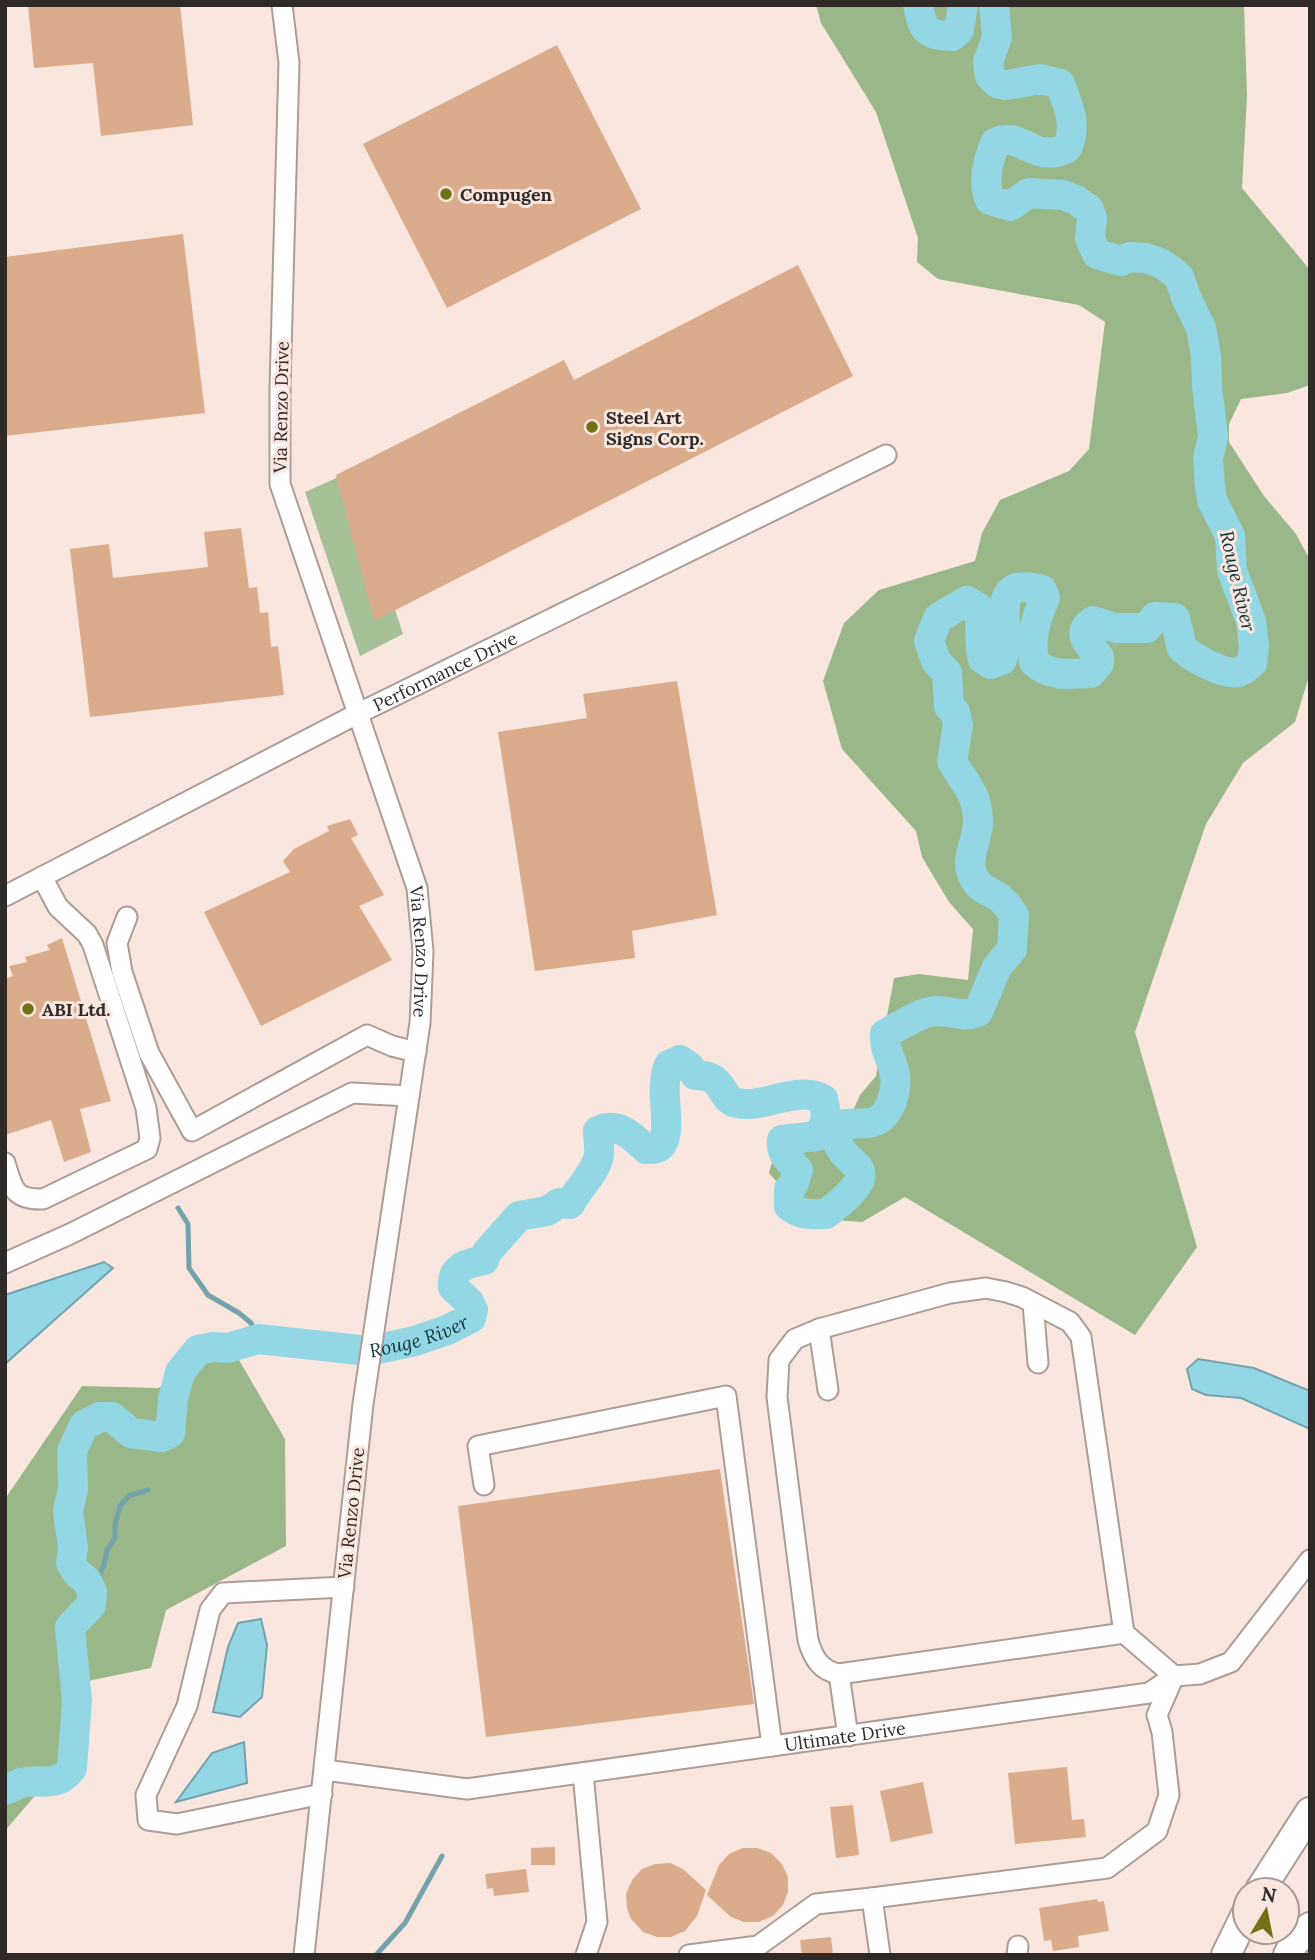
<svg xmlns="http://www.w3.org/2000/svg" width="1315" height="1960" viewBox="0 0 1315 1960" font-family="Lora,serif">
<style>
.green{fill:#a6c098}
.forest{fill:#99b789}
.water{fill:#93d7e5;stroke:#75a3ac;stroke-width:2}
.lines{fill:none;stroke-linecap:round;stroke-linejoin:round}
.stream{stroke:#75a3ac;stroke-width:5}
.river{stroke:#93d7e5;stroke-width:30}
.building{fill:#dbac8b}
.minor-casing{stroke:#ae9d96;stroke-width:23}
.highway-casing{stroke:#ae9d96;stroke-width:32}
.minor{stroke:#fff;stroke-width:19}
.highway{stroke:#fff;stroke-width:28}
.poi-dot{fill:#727115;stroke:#f8e6df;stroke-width:2.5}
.labels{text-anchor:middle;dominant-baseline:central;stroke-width:6;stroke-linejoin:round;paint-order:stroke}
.poi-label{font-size:18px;font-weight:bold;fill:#302a27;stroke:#f8e6df;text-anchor:start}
.street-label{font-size:18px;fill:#302a27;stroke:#f8e6df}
.water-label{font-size:19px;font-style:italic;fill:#11343a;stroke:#f8e6df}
</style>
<rect width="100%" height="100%" fill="#f8e6df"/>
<path class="green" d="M350,472L403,634L360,656L305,492Z"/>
<path class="forest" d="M816,5H1244L1247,95L1242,188L1310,270V385L1287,393L1241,399L1229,424V442L1264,496L1296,534L1310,560V673L1295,722L1243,763L1206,824L1135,1032L1197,1247L1135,1335L905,1197L862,1222L808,1218L769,1173L778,1140L794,1132L826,1136L846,1127L860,1095L876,1076L894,978L919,974L968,980L973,929L949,902L922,857L916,831L842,749L823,681L844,623L879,590L975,561L982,533L1000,500L1069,471L1089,449L1105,322L1079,305L938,279L917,262L918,238L876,112L821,23Z
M232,1348L285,1439L286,1546L166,1610L151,1668L73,1684L71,1730L65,1761L8,1827L5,1834V1499L82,1386L158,1388Z"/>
<path class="water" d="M104,1262L113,1268L5,1364V1295Z
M1198,1359L1254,1368L1310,1391V1429L1241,1398L1206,1395L1192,1389L1187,1369Z
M261,1619L267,1645L262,1697L240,1717L213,1712L228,1647L238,1623Z
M244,1742L247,1783L176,1802L212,1753Z"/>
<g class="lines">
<path class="stream" d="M178,1208L188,1224L189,1268L208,1295L239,1313L251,1323L258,1339
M92,1592L104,1565L107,1550L115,1538V1524L120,1506L129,1496L148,1490
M376,1955L405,1923L442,1856"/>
<g class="river">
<path d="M918,5C923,30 925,35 952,36L959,30L963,5"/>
<path id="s1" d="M5,1790C10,1788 16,1785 21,1783C39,1778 58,1789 72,1768L77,1701L70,1627L91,1605L92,1592L87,1581L77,1573L71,1563L73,1547L68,1511L73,1489L72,1451L84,1425L100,1417H112L131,1433L162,1437L170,1433L173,1399L180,1372L198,1350L213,1347L228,1348L258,1339L369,1351L415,1341L447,1330L471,1318L473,1310L469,1302L453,1287C451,1267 468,1263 484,1260L487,1252L519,1216L547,1211L559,1203L570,1204C578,1188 596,1173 599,1155C600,1148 598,1138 598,1131C618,1121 633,1137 646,1149C652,1149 658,1150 662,1144C673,1127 658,1089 669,1065L680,1060L690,1067L695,1075C727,1075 719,1100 737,1103C765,1109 796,1085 823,1099C827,1114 827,1123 817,1136L782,1140C781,1156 788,1158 798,1170L793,1185L789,1189V1206C801,1216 811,1214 826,1214C837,1205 851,1195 858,1183C867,1168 850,1162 843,1152C837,1145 836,1135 837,1126C850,1121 864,1126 876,1121C891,1114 899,1087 894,1071C891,1057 884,1050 885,1034C900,1026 921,1011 938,1011C954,1011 961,1018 978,1012L997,967L1012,949L1014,915C1010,909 1006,903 1000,898C987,889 980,891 972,874C965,857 979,838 978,820C977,792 964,783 952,761L958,725L955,712L949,706L947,673L936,661L929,641L938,618L967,601L979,608C982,625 978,643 983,659L991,664L1002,660C1004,653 1006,645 1006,637C1004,606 998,578 1042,590L1045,598C1035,620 1030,638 1034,662C1051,677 1069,674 1091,673L1099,663V657C1088,644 1076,633 1093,621L1116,628H1147L1155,617L1175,618L1182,648C1192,657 1224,676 1238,672C1243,671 1248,666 1252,663L1254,646L1251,621L1232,571L1230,536L1212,500L1210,487L1208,458L1213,437L1207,386L1206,356L1201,328L1186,297L1179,277L1171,270L1160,263L1146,258L1130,257L1121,261L1097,254L1090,239L1092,218L1089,209L1076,200L1063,195L1029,193L1010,206L990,200C982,182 988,161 995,143C1023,130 1033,165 1067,148C1078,125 1068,105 1060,84L1041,79L1006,85L997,83L990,76L988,62L997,37L994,5"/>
</g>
</g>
<path class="building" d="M28,5H180L193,125L101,136L93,63L34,68Z
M557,45L641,209L447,308L363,144Z
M183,234L205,413L5,436V257Z
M798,265L853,376L374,621L336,475L564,360L574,380Z
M241,528L249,588L257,587L260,613L268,612L271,647L278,646L284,695L90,717L70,549L109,544L113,578L208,567L204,532Z
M677,681L717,915L632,931L635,958L535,971L498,732L587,718L583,694Z
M350,819L358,835L351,838L384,895L359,906L392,960L261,1026L204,912L290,872L283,861L294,849L329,831L327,826Z
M62,938L111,1101L80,1109L91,1152L64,1162L51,1120L5,1135V979L13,976L9,966L27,962L25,957L50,950L47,945Z
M720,1469L754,1704L486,1737L458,1506Z
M1067,1767L1072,1820L1084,1819L1086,1837L1015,1844L1008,1773Z
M923,1782L933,1833L891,1842L880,1791Z
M853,1805L859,1855L836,1858L830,1807Z
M555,1847V1865H531V1848Z
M743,1848H757L771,1853L782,1864L788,1877V1892L783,1905L773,1916L759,1922H744L731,1917L707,1895L719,1865L729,1854Z
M670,1863L683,1869L706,1890L697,1916L685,1931L671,1937H657L643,1932L631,1919L627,1908L626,1894L632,1880L642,1869L655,1864Z
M526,1869L529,1892L494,1896L493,1888L487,1889L485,1874Z
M1097,1899L1098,1902L1104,1901L1109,1931L1078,1936L1079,1947L1053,1951L1051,1940L1044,1941L1039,1908Z
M831,1937L833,1955H802L800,1940Z"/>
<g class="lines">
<g class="minor-casing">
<g id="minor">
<path id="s2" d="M282,5L289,63L280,387V484L417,888L423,951L420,1023L363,1404L304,1955"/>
<path id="s3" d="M5,896L357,714L886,455"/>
<path d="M127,917L117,943L122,972L149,1053L192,1131L367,1035L392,1046L416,1052"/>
<path d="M5,1163C13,1188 13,1200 43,1199L147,1149L150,1138L146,1108L93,945L87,934L58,907L42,877"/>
<path d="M5,1263L70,1234L352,1093L409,1096"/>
<path d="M1033,1303L1038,1363"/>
<path d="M819,1329L828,1390"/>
<path d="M484,1485L478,1446L726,1396L772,1746"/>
<path d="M839,1674C821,1671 813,1658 808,1640L777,1397L779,1360L795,1339L819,1329L950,1293L986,1288L1006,1292L1022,1297L1070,1322L1081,1337L1124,1633"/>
<path d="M848,1736L839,1674L1124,1633L1174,1676L1157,1715L1162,1732L1169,1795L1157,1831L1107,1868L872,1898"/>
<path id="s4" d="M325,1770L467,1789L1149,1693L1174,1676L1200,1674L1231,1662L1310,1560"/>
<path d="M583,1773L597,1922L586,1955"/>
<path d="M322,1794L177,1824L148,1820L146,1795L187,1706L210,1610L223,1593L344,1587"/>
<path d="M689,1955L758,1946L816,1904L872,1898L880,1955"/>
<path d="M1017,1955L1018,1946"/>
</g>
</g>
<g class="highway-casing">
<path id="highway" d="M1260,1890L1310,1812
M1226,1955L1245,1916
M1288,1955L1294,1943L1310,1927"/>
</g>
<use href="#minor" class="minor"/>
<use href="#highway" class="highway"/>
</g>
<g class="poi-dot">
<circle cx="446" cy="194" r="7"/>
<circle cx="592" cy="427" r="7"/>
<circle cx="28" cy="1009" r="7"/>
</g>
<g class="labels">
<g class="poi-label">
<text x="460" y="194">Compugen</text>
<text x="606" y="417">Steel Art<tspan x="606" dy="21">Signs Corp.</tspan></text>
<text x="42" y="1009">ABI Ltd.</text>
</g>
<g class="street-label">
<text transform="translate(281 407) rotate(-89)">Via Renzo Drive</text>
<text stroke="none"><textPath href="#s3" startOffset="494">Performance Drive</textPath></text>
<text stroke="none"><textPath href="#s2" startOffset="970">Via Renzo Drive</textPath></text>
<text transform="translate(351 1513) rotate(-84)">Via Renzo Drive</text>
<text stroke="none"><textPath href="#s4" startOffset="525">Ultimate Drive</textPath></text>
</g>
<g class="water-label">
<text transform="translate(1238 581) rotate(77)">Rouge River</text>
<text stroke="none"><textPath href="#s1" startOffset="847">Rouge River</textPath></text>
</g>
</g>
<rect width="1315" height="1960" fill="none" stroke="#302a27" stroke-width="14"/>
<g transform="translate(1266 1911) rotate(10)"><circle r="33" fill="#f8e6df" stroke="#a89b95" stroke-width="2"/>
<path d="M0-5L12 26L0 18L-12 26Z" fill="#727115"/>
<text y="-10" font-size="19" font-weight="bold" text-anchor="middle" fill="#302a27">N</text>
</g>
</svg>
